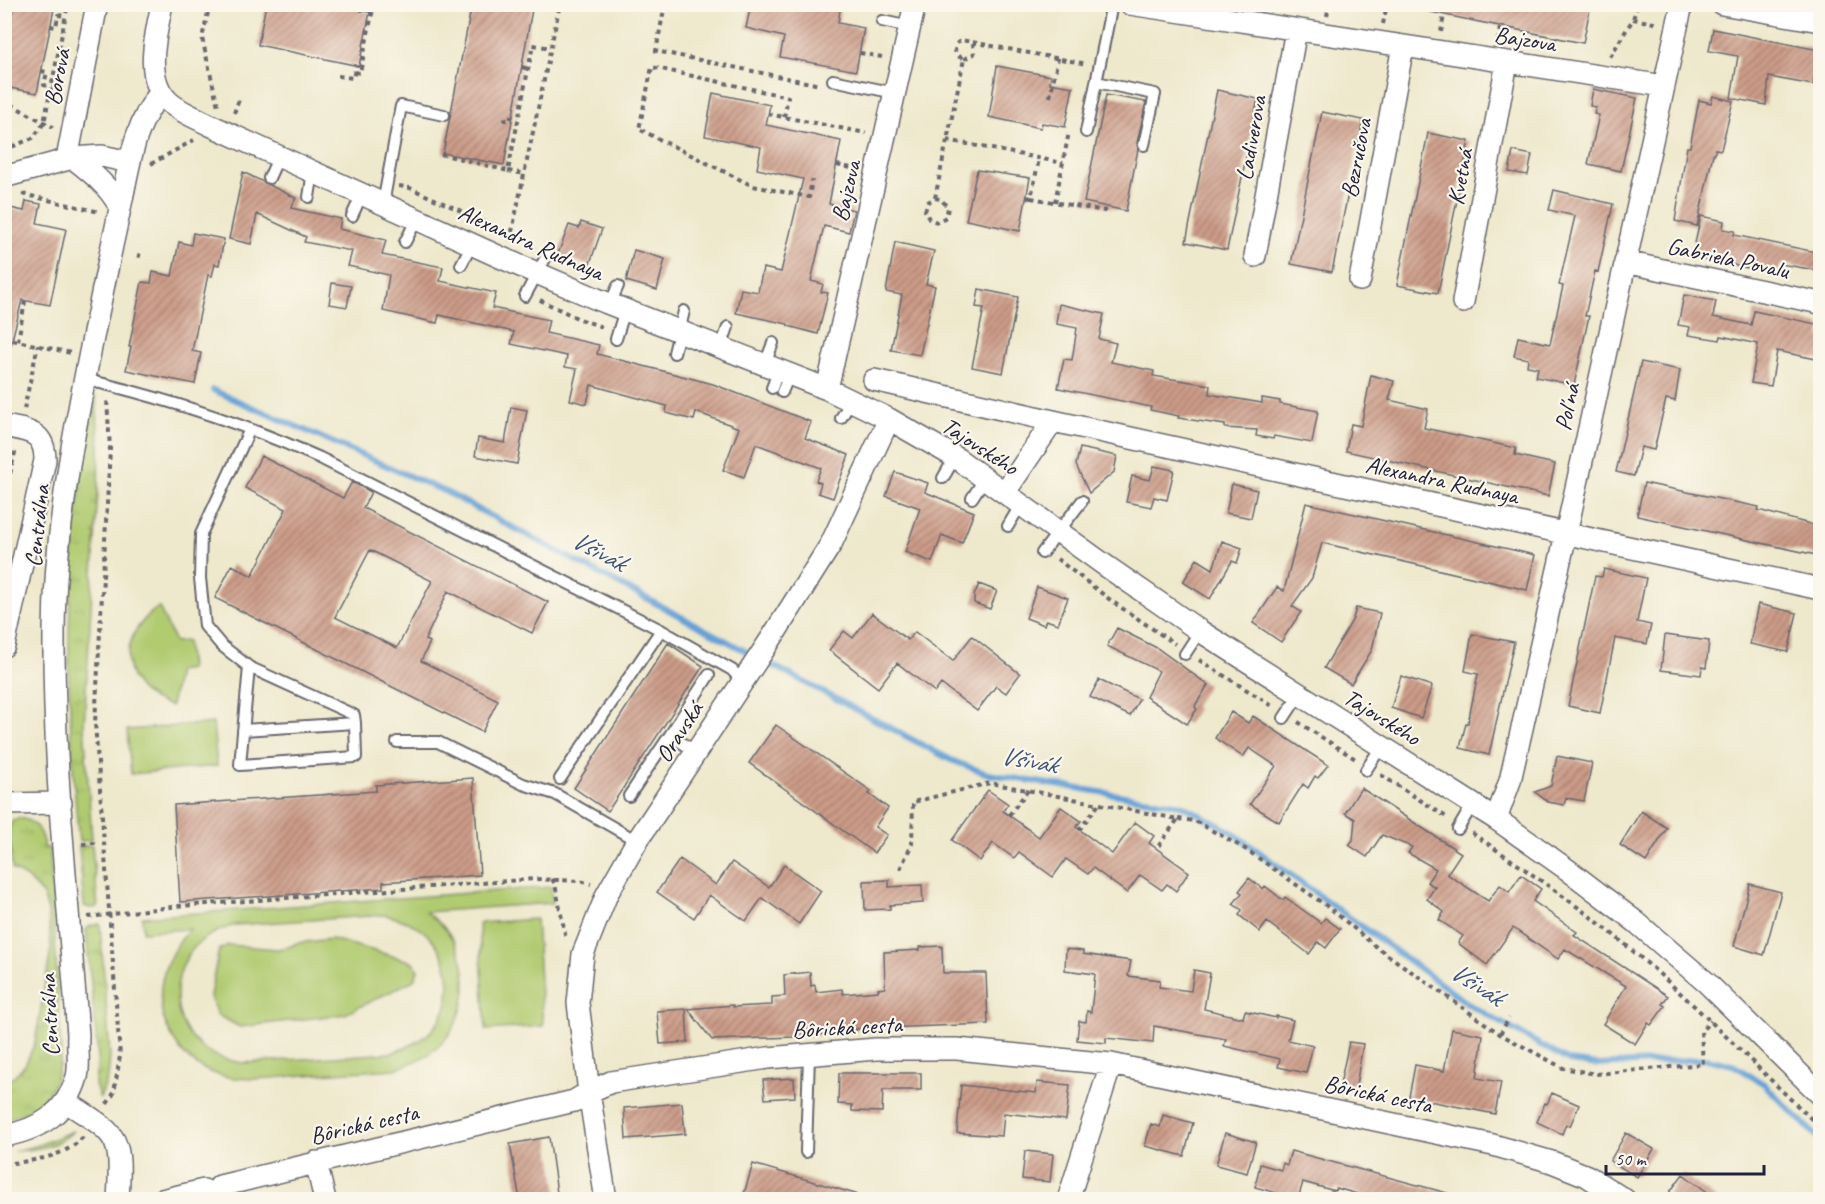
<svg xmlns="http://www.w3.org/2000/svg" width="1825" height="1204" viewBox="0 0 1825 1204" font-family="Caveat,sans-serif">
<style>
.grass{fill:url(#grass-tufts);stroke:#6a7656;stroke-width:1.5}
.pitch{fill:#b1cb71;stroke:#6a7656;stroke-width:1.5;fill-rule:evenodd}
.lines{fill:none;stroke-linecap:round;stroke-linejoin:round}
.stream{stroke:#66a1d6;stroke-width:6}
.building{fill:url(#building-hatch);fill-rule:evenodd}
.service-casing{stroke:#69676e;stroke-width:14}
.minor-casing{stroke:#69676e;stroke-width:24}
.path{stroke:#69676e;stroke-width:4;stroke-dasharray:4.5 4.5;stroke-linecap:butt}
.service{stroke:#fff;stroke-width:10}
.minor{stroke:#fff;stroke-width:21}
.labels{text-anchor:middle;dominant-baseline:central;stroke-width:4.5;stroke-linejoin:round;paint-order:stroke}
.street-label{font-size:24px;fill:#22223b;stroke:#fbf7ec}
.water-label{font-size:26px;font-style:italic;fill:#3d5579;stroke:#fbf7ec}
</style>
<defs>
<pattern id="grass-tufts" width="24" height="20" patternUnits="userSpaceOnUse" patternTransform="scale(1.5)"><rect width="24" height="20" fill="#b1cb71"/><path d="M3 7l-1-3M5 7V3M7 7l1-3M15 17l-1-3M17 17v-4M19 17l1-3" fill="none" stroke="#98ae63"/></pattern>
<pattern id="building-hatch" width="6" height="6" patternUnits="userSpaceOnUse" patternTransform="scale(1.5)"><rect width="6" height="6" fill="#cc9b88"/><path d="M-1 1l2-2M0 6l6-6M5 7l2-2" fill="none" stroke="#a57e70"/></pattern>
</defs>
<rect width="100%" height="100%" fill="#fbf7ec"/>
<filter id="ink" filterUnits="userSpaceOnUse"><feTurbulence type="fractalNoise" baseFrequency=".0167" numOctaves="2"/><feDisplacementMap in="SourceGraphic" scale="12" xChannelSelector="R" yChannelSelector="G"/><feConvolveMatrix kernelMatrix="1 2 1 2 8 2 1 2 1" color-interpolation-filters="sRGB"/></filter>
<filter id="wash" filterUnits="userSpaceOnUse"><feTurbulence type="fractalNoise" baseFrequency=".008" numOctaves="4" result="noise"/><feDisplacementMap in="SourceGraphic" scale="24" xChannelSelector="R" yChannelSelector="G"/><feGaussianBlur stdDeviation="1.35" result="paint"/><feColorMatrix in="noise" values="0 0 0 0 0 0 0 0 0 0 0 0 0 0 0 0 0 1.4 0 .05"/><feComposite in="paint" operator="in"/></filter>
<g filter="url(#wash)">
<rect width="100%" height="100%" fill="#eee8cc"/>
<path class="grass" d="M93,397H96L99,444L98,491L84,724L92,840L79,841C71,761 67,682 70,602C72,533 82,465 93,397Z
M19,818C36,820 42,832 44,848H50L61,1052C58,1089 42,1111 5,1119V1085L25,1065L35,1043L51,949L48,910L43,895L27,878L12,869L9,829L12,821Z
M92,845L98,907L90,908L84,906L79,846Z
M100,924L110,1056L108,1077L100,1098L95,1085L98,1057L86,930L90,926Z
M73,1131C58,1147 35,1150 14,1151L36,1146Z"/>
<path class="pitch" d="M159,607L175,642L187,641L190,669L178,671L171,706C117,692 115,636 159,607Z
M213,723L217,766L131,774L127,730Z
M551,887L552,903L426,912C433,918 441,923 447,931C476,969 470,1025 429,1054C419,1061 407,1065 395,1069C365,1071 334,1073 304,1075C260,1079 210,1088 180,1049C172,1038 165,1026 162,1012C156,980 169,952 190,929L143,932L142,917ZM385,915C398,918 412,922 423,931C453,955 458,1001 432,1030C421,1042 407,1047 392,1053L244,1063C227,1061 211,1056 198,1044C168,1019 171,965 201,941C211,933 222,929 234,925Z
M536,919L543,1026L486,1030L479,923Z
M332,939L413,962L418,970L414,980L345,1014L240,1027L217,1015L210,996L218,954L219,950L228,945L277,949L289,947L297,943Z"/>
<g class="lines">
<path class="stream" d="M213,390L446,492L951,760L988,774L1181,805L1230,831L1470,1005L1569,1061L1598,1065L1707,1059L1733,1065L1764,1084L1820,1140"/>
</g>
<g id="blocks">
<path class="building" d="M14,4H55L37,93L4,87V52Z
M266,4H362L361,11L370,12L359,66L258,45Z
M472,4H533L504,165L443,153Z
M751,4H841L838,23L864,28L856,71L780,57L784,37L746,28Z
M1431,4H1591L1583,43L1430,12Z
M1713,29L1819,50L1813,85L1769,77L1766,105L1731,98L1738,56L1709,51Z
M997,66L1051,76L1050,83L1073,87L1065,127L1042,123L1041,128L989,117Z
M1593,89L1637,98L1621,171L1588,164L1599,115L1594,114L1596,107L1590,106Z
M1217,90L1258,99L1227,250L1186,242Z
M713,93L770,105L766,125L841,141L829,204L854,210L849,232L824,226L811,281L823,284L821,292L828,293L818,334L788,326V324L736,313L741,289L758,292L763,268L781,272L803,179L757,169L761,147L705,136Z
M1106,95L1146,102L1137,143L1138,149L1126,211L1084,202Z
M1713,96L1733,101L1721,150L1715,149V154H1713L1697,226L1675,221L1687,147H1690L1699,100L1711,103Z
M1322,112L1363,120L1332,272L1291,264Z
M1428,133L1469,141L1438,293L1397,285Z
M1513,151L1532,155L1528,175L1509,172Z
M977,170L1030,178L1020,231L966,220Z
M243,172L296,198L291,208L341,219L339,229L386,240L382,255L443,267L440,281L496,293L492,308L549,320L546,333L599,345L597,354L713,384L811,422L805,438L849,455L833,498L818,493L821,483L816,481L821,468L756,444L744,477L723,470L739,428L696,412L694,420L666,413L667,406L591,385L587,404L570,400L577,369L565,367L567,356L511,344L514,332L439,315L437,323L383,311L389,275L348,266L352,251L304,242L306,237L257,214L251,244L229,239Z
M1554,190L1613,204L1598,272L1595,271L1585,316H1589L1574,385L1536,377L1538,368L1527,366L1528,359L1514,356L1518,337L1550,344L1563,286L1559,285L1575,216L1549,210Z
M26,201L41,204L37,223L66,229L50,305L22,300L11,344L4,343V217H8L10,208L24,211Z
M1701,216L1724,221L1723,229L1735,231L1734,235L1821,253V271L1781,264L1779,274L1692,257Z
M581,222L602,229L589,266L558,254L569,225L579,228Z
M193,233L224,239L219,265L215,264L212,276L208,275L192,351L201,353L195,384L126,370L131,347H129L142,282L151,283L153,272L172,276L179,242L191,245Z
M895,242L934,251L926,284L935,286L920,355L891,350L902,295L886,292Z
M634,250L665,259L657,290L626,281Z
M332,283L351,286L347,307L329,304Z
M979,289L1018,297L1003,373L972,367L984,308L976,307Z
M1684,295L1716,301L1713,317L1751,325L1754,311L1821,325V360L1777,351L1771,386L1751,383L1758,344L1721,336L1720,340L1688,335L1690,327L1678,325Z
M1059,304L1104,314L1099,339L1116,343L1111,362L1154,371L1153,376L1210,385L1209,394L1262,403V398L1280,401V404L1318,411L1312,443L1274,436L1273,439L1256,436L1257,430L1225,428V425L1178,418L1179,416L1150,410L1151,407L1058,388L1064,359L1072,360L1077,328L1056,324Z
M1641,362L1680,370L1675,401L1666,399L1654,450L1641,447L1634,476L1616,472Z
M1371,375L1394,381L1389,400L1428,409L1424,428L1516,448L1515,455L1555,464L1548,496L1346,451L1351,424L1361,426Z
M511,407L527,410L517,464L475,456L478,438L505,443Z
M1080,448L1117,456L1114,472L1089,493L1076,465Z
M261,456L343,498L352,482L371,492L363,508L548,602L532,633L448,591L425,640L430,642L421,661L498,700L482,732L215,598L232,565L252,576L286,509L245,488ZM370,550L432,581L397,648L335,617Z
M1154,466L1174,470L1167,500L1154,497L1151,507L1126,502L1132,476L1150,480Z
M895,472L928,483L925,492L974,512L962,543L942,535L932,562L905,552L920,508L886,496Z
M1644,483L1759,507L1758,510L1821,527V556L1637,516Z
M1232,484L1257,490L1251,518L1226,513Z
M1306,503L1535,555L1527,590L1322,543L1312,578L1292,606L1301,612L1281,642L1253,623L1277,587L1284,591Z
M1222,541L1242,548L1237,563L1232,561L1210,599L1183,582L1197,559L1213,569Z
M1604,569L1646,578L1637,622L1651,625L1647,644L1615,638L1600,713L1568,706L1595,576L1602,577Z
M979,584L997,591L990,609L974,603V596Z
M1037,587L1068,598L1058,624L1046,620L1044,625L1026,618Z
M1758,604L1797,613L1788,652L1750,644Z
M1356,608L1380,613L1372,650L1351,684L1324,668L1353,619Z
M872,613L908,640L915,632L953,661L972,636L1020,674L1006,693L996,686L977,711L941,684L935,692L897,663L878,688L829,650L844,631L853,638Z
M1117,628L1157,648L1208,685L1196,704L1195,707L1197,709L1187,724L1146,697L1159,671L1107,646Z
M1472,634L1514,642L1489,755L1460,748L1466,723H1468L1478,674L1465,671Z
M1665,635L1709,641L1706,668L1702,667L1701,675L1661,670Z
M668,643L703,666L608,811L574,788Z
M1401,676L1432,686L1421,718L1391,708Z
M1099,680L1139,699L1130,716L1090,697Z
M1231,712L1248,723L1253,716L1328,765L1318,778L1315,776L1308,788L1303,784L1279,822L1250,804L1276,766L1249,748L1243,757L1215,738Z
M776,725L871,791L869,794L888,808L875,827L887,835L874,853L749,763Z
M1557,756L1592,763L1584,801L1566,798L1564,805L1548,802L1535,792L1551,786Z
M473,778L480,875L383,882V888L180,902L174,805L376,791V785Z
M1361,788L1461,853L1447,874L1488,901L1500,885L1509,892L1521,875L1541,889L1533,901L1577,932L1574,935L1668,996L1662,1004L1665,1006L1651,1025L1648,1023L1635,1044L1603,1024L1626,986L1565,949L1558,959L1513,928L1487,965L1458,943L1463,936L1439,920L1444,912L1427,899L1435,887L1427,882L1436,869L1408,853L1412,847L1382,835L1367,857L1349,845L1353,840L1355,819L1345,813Z
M988,790L1008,804L1003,811L1039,837L1061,807L1081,821L1076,827L1112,854L1135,822L1154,836L1149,843L1189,872L1176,891L1167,884L1162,890L1140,875L1127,893L1093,868L1088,874L1066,859L1053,877L1019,852L1014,858L993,843L980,861L952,840Z
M1641,811L1667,828L1646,862L1620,845Z
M680,859L716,885L732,862L769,887L784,865L821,891L799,924L762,898L746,921L709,895L694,918L657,892Z
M1249,878L1263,889L1265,886L1283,900L1285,897L1321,923L1325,918L1340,929L1326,948L1318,942L1309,954L1267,922L1260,932L1239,915L1242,910L1233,904L1242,893L1239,891Z
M889,880V887L922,885L923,903L890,905V909L865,910L864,881Z
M1750,884L1781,892L1764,955L1734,946Z
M942,946L943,973H986L988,1024L856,1029V1031L794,1037L712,1040L688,1009L733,1005V1007L772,1005V997L785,996L784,975L810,972L811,986L815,985L816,992L842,989L843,994L878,991V989L885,988L884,952L920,950V947Z
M1066,949L1083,951V954L1131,961L1128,976L1160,980L1159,987L1191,991L1194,970L1210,973L1204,1009L1243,1018L1245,1011L1276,1018V1016L1293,1020L1288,1040L1313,1046L1306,1073L1278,1067L1280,1059L1224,1046L1226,1039L1154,1026L1153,1043L1106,1038V1043L1077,1040L1079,1021L1086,1022L1087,1011L1091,1012L1095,974L1065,970Z
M686,1009L688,1042L660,1044L657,1011Z
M1452,1029L1483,1035L1477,1078L1501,1082L1495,1114L1409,1097L1415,1065L1444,1071Z
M1349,1042L1363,1044L1355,1092L1339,1089Z
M839,1073H921V1090H883L882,1112L852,1111V1105L838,1104Z
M794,1078L795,1097L765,1099L763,1080Z
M1037,1082L1070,1085L1066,1120L1004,1113L1002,1136L957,1133L961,1085L1036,1093Z
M1552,1093L1579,1105L1570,1126L1566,1124L1562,1134L1537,1122L1545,1103L1547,1104Z
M682,1103L685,1134L626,1139L624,1108Z
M1163,1115L1193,1123L1184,1156L1145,1146L1151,1124L1160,1127Z
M1225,1133L1256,1142L1247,1173L1216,1165Z
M1626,1133L1654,1149L1637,1177L1610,1161Z
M549,1137L558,1200H520L510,1144Z
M1025,1151L1053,1154L1050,1182L1022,1179Z
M1291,1151L1451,1194L1450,1200H1379L1336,1188L1335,1191L1303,1182L1298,1199L1255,1187L1260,1164L1281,1170L1283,1163L1287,1165Z
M753,1164L859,1195L858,1200H742Z
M1683,1174L1718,1200H1664Z"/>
</g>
</g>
<g filter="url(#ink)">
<use href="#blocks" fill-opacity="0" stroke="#69676e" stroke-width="1.5"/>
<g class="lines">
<g class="service-casing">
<path id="service" d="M882,21L910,27
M833,80L895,93
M1096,82L1155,94L1144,145
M1086,132L1112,4
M269,178L279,156
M309,197L313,172
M383,204L401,106L444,115
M352,216L362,194
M405,242L417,219
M461,265L472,244
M525,296L547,255
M610,304L618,286
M616,339L625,310
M721,347L728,327
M674,353L684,311
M765,364L773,343
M84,379C164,398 245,424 320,458L661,630
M772,388L779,369
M782,392L790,373
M841,418L847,408
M943,478L955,457
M972,498L985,478
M1008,526L1021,504
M1042,553L1082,501
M1185,654L1200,631
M249,667L221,645L205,626L200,578L201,534L250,429
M1284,718L1299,695
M243,730L355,723L356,757L240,765L249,667L354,715L355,723
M397,742H438L523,784L555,794L637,841
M696,752L670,735L709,675
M1366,770L1381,747
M560,779L661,630L732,670L743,682
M629,796L670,735
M1458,829L1473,804
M806,1152L809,1055"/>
</g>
<g class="minor-casing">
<path id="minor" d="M162,4C156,35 143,78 169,102C180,112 197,118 210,125L502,258L597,299L827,389L889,419L955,457L1106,566L1200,631L1496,819L1568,870L1636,922L1707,983L1820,1094
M1130,4L1664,86
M1722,4L1820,21
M73,158C92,173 108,185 120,207
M67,159L97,4
M4,177L73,158L102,156L129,162
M1255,256L1296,30
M1625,262L1820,303
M1360,280L1403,46
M1463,302L1507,62
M874,380L1053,421
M827,389L915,4
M4,426C28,431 45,431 45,460L4,646
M1005,492L1053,421L1820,589
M4,804L61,803
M1496,819L1510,781L1562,552L1682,4
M66,1102C119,1136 122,1134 118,1200
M4,1136C40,1129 66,1114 77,1077C80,1065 77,1048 78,1035C68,901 53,766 54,631C55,506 84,382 109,260C113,240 118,219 122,199C130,161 135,123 161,92
M316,1162L325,1200
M220,1186L574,1101L589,1092L611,1082L768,1058L876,1049H957L1111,1064L1493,1145L1552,1162L1587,1176L1625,1200
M1069,1197L1111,1064
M162,1200L204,1190
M606,1200L589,1092L578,1003L583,954L607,894L637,841L771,639L831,544L889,419"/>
</g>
<path class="path" d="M210,4L202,38L218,106
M365,4L364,9L373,11
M665,4L656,51L820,85
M340,6V4
M1327,16L1329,4
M1633,19L1659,24
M1383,24L1387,4
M50,26L56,27L58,15L66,16
M1441,32L1444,15
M4,35L8,36
M1498,41L1500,27
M1553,49L1555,38
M860,53L882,57
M1610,57L1633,19L1638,4
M964,59L974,54L973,43
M522,67L528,69
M41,71L47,72L44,85L52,87
M355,72L360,73L374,4
M338,76L353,78L356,65
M1050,97L1058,58
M4,99L10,104L53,127
M234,113L240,97
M768,114L866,133
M784,117L788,97L652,67L639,129L753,186L809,197L812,180
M505,122L506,116L518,118
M947,140L1063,163
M4,150L33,138L44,123L68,4
M441,154L508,171L533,45L551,48
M151,164L194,140
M837,165L856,169
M508,171L525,174
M399,186L410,188L479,219L496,230
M22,194L100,212
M1027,197L1031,198L1039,159
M935,198L941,199L948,208L946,217L937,222L929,219L925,211L928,202L935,198L964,59L958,56L955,51L956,44L961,40L1087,64
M1031,198L1104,211L1105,206
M1055,202L1069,132
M510,241L560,4
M137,255L141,256
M540,300L577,318L605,328
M4,338L71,353
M18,341L25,301
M24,409L38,345
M4,458L13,460
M4,500L16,448
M1057,559L1113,602L1175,644
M1199,660L1274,707
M1298,722L1357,760
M1381,775L1448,818
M1009,815L1029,789
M1178,819L1195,821L1247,850L1331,909L1375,946L1500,1034L1563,1068L1596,1074L1703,1064L1701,1031L1711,1021
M1079,830L1099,804
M1472,833C1527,871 1583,908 1634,952C1699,1007 1758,1069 1820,1127
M82,844L96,843
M900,869L912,844L913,802L990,783L1178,819L1157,848
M552,879L555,884L566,939
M88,917L180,906L534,879L580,881L591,884
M1500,1034L1509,1018
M107,1104L114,1093L120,1056L95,723L110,449L107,399
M4,1164C31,1161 64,1158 83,1137"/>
<use href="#service" class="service"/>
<use href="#minor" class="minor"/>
</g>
</g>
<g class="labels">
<g class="street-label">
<text transform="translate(1525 39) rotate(9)">Bajzova</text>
<text transform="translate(57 77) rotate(-79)">Borová</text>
<text transform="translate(1251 138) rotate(-80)">Ladiverova</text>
<text transform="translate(1356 158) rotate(-79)">Bezručova</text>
<text transform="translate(1460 177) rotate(-80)">Kvetná</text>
<text transform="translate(846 191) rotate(-77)">Bajzova</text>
<text transform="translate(531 242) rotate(24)">Alexandra Rudnaya</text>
<text transform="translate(1728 258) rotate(12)">Gabriela Povalu</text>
<text transform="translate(1567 407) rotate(-78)">Poľná</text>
<text transform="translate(980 446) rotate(33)">Tajovského</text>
<text transform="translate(1442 480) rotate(12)">Alexandra Rudnaya</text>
<text transform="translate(37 526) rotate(-84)">Centrálna</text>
<text transform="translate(1382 717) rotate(32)">Tajovského</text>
<text transform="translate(679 732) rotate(-57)">Oravská</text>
<text transform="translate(49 1015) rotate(-93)">Centrálna</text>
<text transform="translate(847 1027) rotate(-3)">Bôrická cesta</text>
<text transform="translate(1378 1094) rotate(12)">Bôrická cesta</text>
<text transform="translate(364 1124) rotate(-13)">Bôrická cesta</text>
</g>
<g class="water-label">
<text transform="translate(599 551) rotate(28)">Všivák</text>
<text transform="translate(1029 760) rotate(10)">Všivák</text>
<text transform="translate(1477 984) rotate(33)">Všivák</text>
</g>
</g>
<rect width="1825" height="1204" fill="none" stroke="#fbf7ec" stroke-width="24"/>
<path d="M1606 1165v9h158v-9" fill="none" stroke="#22223b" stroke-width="3"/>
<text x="1615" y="1165" font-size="18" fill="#22223b" stroke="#fbf7ec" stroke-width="4.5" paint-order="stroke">50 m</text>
</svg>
